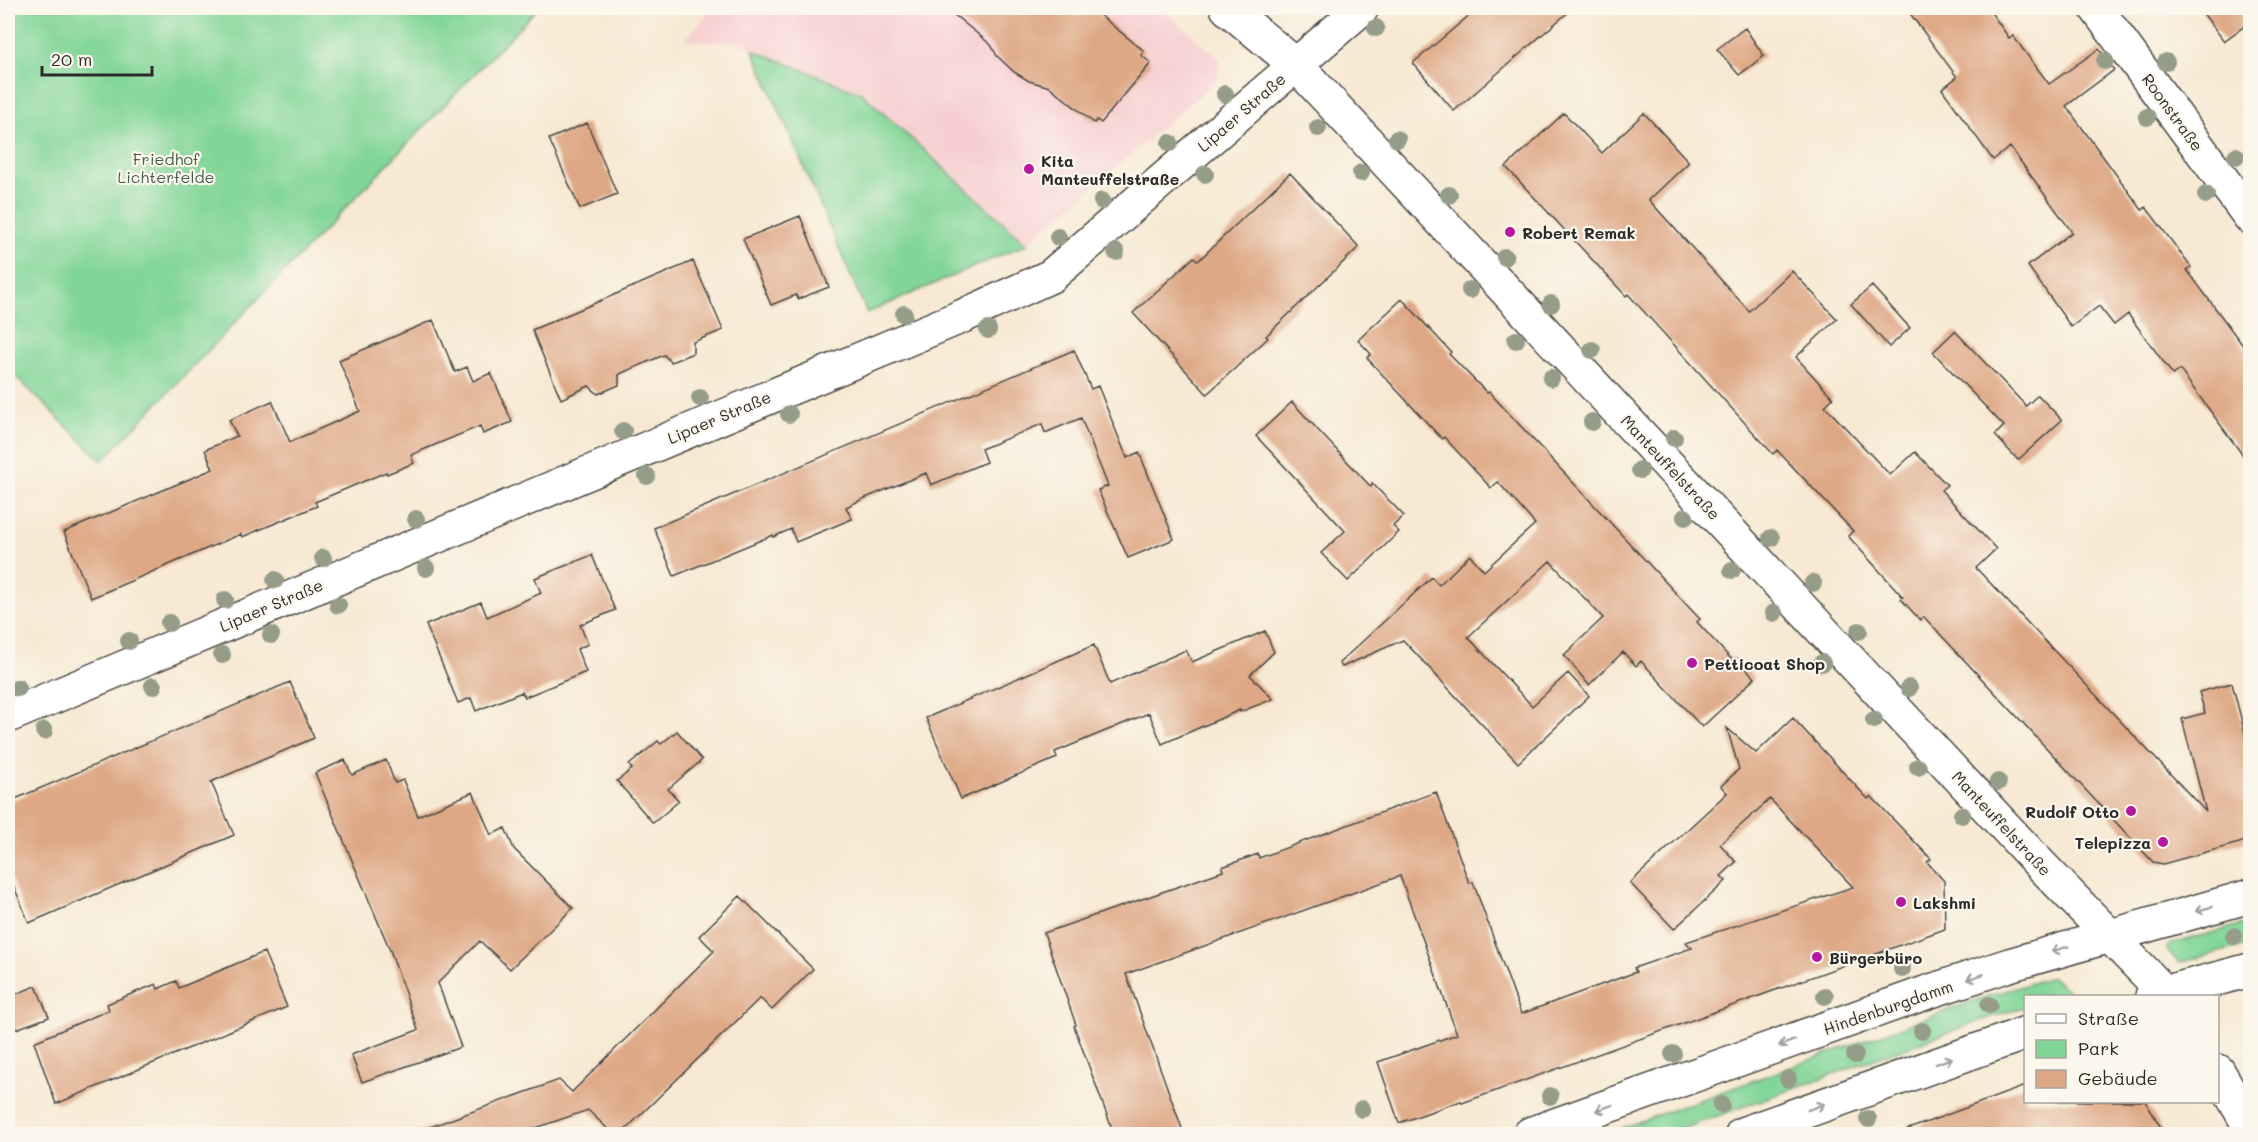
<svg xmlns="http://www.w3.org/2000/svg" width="2258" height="1142" viewBox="0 0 2258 1142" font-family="Mali,sans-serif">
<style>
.built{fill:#f7cfd1}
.green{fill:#81d597;stroke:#568061;stroke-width:1.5}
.building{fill:#dea886}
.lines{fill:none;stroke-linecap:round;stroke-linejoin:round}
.minor-casing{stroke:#4a4844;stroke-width:36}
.major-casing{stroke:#4a4844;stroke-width:36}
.minor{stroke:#fff;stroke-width:33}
.major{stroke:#fff;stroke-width:33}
.tree{fill:#959d88}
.oneway{stroke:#a0a0a0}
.poi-dot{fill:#b5179e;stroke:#fbf7ec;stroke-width:2}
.labels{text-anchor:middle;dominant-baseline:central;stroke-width:4.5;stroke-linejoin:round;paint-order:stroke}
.street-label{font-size:16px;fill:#2b2b2b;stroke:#fbf7ec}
.park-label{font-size:16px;fill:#455e4b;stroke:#fbf7ec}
.poi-label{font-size:16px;font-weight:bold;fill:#2b2b2b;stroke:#fbf7ec;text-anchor:start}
</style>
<rect width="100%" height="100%" fill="#fbf7ec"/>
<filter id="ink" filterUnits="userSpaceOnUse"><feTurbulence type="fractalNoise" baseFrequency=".0167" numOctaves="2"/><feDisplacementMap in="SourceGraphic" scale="12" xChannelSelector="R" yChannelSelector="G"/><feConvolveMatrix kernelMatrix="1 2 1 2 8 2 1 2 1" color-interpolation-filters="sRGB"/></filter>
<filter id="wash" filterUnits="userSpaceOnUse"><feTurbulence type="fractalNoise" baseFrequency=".008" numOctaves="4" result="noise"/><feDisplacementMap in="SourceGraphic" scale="24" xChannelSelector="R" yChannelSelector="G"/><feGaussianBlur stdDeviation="1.35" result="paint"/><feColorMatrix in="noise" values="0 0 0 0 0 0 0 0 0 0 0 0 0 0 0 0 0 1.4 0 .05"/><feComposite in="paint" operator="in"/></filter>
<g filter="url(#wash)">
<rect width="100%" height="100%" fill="#f7e9d3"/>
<path class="built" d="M713,8H1160L1220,59L1218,79L1027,244L861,93L753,50L743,43L685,40Z"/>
<path class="green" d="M8,8H538L102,461L8,369Z
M753,50L861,93L1027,244L867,313Z
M2250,922V944L2179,963L2167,950L2168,945Z
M2052,977L2072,994L2063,996H2026L2025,1007L1985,1019L1668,1134H1605L1979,999Z"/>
<g id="blocks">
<path class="building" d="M946,8H1091L1144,51L1141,55L1151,63L1101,123L1097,120L1094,123L1050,87L1029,81L1014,72L997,56L991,45Z
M1478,8H1573L1454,111L1413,63Z
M1906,8H1988L2009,38L2013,36L2049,84L2099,49L2114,70L2066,106L2142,210L2146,207L2191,267L2187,270L2250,355V465L2180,370L2173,375L2128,314L2114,325L2099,306L2071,327L2028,266L2072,232L2010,147L1993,160L1942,89L1957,77Z
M2199,8H2250V22L2224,41Z
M1745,28L1764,56L1739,75L1717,49Z
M1564,113L1602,153L1644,113L1689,162L1649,200L1749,311L1792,271L1837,319L1796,357L1833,398L1825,406L1890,475L1915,452L1947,485L1941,490L1996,549L1976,568L2206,812L2182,719L2205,713L2199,692L2232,683L2250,753V840L2163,864L2153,862L1924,617L1920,620L1901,599L1903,597L1848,536L1853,531L1777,450L1773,454L1628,294L1626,296L1506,167Z
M587,123L617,194L580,209L549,139Z
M1290,173L1359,247L1266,336L1268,338L1207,394L1133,313L1194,257L1198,261Z
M800,216L829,287L798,299L796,295L771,305L743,239Z
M693,261L723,330L693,342V353L671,362L664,355L622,373L619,375V385L598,394L589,386L561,399L532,330Z
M1872,286L1910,328L1889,347L1851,304Z
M1402,299L1451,352L1449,354L1487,393L1489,392L1697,616L1700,619L1697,622L1733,661L1736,658L1755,678L1702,727L1641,661L1636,666L1623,652L1589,685L1564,655L1603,618L1550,561L1468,637L1532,706L1568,673L1589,696L1518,763L1403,640L1342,667L1339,663L1432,577L1439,585L1470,555L1484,571L1535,524L1498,482L1491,488L1444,437L1442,439L1367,358L1371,354L1358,340Z
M433,320L455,372L467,367L473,381L491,373L512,422L483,434L480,426L411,455L414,463L387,474L386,472L315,502L317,506L242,537L241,534L91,598L64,532L213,469L205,450L237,436L229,420L272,401L290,442L360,411L339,360Z
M1955,331L2026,406L2038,395L2062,420L2018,460L1995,435L2004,426L1933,352Z
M1074,350L1091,389L1098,386L1127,458L1139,452L1174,539L1128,558L1098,490L1108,486L1081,418L1045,433L1042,424L981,449L986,462L931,485L926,473L863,499L846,507L852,519L796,542L791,529L773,537V535L674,576L654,528Z
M1292,402L1371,487L1372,483L1404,516L1393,526L1399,532L1348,581L1321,553L1345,531L1256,436Z
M592,555L615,610L580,625L588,644L577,649L586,672L525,697L522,692L476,711L471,698L458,703L426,625L481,602L487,617L541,593L535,578Z
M1265,631L1274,652L1250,675L1273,699L1240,712V710L1162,744L1149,713L1055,752L1057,758L961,799L926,718L1094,645L1110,684L1186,650L1192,662Z
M290,682L314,738L211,782L234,835L29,923L8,872V802Z
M1793,718L1868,799L1871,796L1931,859L1927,862L1944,881L1945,929L1462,1103L1461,1101L1399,1123L1378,1062L1457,1034L1400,876L1126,974L1184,1134H1114L1074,1026L1076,1025L1044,933L1223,871L1222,867L1258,854L1259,858L1436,792L1469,883L1473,882L1521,1014L1636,972L1634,968L1692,948L1686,942L1853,887L1770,799L1720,844L1736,862L1721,876L1726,881L1674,929L1630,883L1727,793L1721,786L1739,769L1727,728L1756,753Z
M677,731L702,760L668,789L679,801L653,823L617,781L632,769L629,765L658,741L661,744Z
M345,760L352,775L386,760L395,783L403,780L418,816L473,792L491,835L505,828L514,849L573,908L510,969L480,941L438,983L461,1047L362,1082L351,1055L418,1030L390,950L315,773Z
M740,896L813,969L772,1010L760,998L621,1134H613L588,1110L518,1134H419V1131L559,1080L572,1092L714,951L699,936Z
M264,952L287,1007L56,1104L34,1042L109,1010L107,1004L156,984L158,989L176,981L179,988Z
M36,986L49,1017L8,1032V997Z
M2025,1086V1101H2145L2165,1134H1903V1131Z"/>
</g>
</g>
<g filter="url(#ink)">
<use href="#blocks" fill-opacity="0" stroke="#4a4844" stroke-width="1.5"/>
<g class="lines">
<g class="minor-casing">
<path id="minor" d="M1227,8L1296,65L2036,860L2168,996
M2096,8L2250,217
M8,716L963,316L1051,276L1362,8
M2218,1071L2250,1127"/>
</g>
<g class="major-casing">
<path id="major" d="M2152,996L2250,970
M1530,1134L1925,993L2009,965L2250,896
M1742,1134L2026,1033"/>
</g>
<use href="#minor" class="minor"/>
<use href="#major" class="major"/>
</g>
<g class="tree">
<circle cx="1376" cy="28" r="9"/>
<circle cx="2105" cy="61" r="9"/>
<circle cx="2166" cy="62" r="9"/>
<circle cx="1225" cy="94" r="9"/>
<circle cx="2147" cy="117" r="9"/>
<circle cx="1318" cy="128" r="9"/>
<circle cx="1397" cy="139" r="9"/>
<circle cx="1170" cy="143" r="9"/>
<circle cx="2236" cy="156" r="9"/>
<circle cx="1361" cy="173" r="9"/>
<circle cx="1205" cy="174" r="9"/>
<circle cx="1449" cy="195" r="9"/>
<circle cx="2206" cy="195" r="9"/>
<circle cx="1102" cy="201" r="9"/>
<circle cx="1058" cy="237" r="9"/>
<circle cx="1116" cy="252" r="9"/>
<circle cx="1505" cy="257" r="9"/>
<circle cx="1470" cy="290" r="9"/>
<circle cx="1551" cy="304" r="9"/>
<circle cx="904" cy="314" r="9"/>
<circle cx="988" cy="330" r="9"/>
<circle cx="1516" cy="340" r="9"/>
<circle cx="1592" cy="350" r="9"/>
<circle cx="1551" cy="378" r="9"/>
<circle cx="700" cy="398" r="9"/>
<circle cx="789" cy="414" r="9"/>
<circle cx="1592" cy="422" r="9"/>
<circle cx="623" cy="431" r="9"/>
<circle cx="1674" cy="438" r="9"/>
<circle cx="1640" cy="470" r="9"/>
<circle cx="647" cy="476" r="9"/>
<circle cx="1685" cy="517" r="9"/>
<circle cx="416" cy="519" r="9"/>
<circle cx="1771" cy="538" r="9"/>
<circle cx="323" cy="558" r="9"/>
<circle cx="426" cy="568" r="9"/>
<circle cx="1732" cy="570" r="9"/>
<circle cx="275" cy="580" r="9"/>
<circle cx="1813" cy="583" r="9"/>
<circle cx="225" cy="600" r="9"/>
<circle cx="338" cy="605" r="9"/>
<circle cx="1774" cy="613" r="9"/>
<circle cx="169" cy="623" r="9"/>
<circle cx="1859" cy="631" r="9"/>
<circle cx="271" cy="635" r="9"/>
<circle cx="129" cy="641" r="9"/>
<circle cx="222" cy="655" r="9"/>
<circle cx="1822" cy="663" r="9"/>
<circle cx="153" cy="686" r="9"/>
<circle cx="18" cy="688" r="9"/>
<circle cx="1909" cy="688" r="9"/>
<circle cx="1874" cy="720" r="9"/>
<circle cx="44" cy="731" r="9"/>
<circle cx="1918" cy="767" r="9"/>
<circle cx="1998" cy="782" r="9"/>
<circle cx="1962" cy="815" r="9"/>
<circle cx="2234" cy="936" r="9"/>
<circle cx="1902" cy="969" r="9"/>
<circle cx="1825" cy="996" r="9"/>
<circle cx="1989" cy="1005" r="9"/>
<circle cx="1922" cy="1031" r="9"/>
<circle cx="1673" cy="1054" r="9"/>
<circle cx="1855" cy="1055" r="9"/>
<circle cx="1788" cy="1079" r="9"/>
<circle cx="1550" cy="1096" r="9"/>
<circle cx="1721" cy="1105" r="9"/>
<circle cx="1362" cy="1109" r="9"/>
<circle cx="1868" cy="1119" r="9"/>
</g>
<defs><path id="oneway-shaft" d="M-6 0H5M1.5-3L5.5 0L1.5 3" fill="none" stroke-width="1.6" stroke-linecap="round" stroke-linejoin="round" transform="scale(1.5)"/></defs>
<g class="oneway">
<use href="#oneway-shaft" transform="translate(2204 909) rotate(165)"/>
<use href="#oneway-shaft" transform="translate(2060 949) rotate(163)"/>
<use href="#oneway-shaft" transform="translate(1975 977) rotate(162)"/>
<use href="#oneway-shaft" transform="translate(1787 1043) rotate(160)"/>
<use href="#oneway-shaft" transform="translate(1944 1061) rotate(-20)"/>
<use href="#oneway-shaft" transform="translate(1816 1107) rotate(-20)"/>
<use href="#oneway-shaft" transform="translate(1604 1108) rotate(160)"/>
</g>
</g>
<g class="poi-dot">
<circle cx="1029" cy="169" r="6"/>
<circle cx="1510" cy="232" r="6"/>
<circle cx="1692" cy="663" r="6"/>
<circle cx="2131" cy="811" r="6"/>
<circle cx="2163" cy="842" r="6"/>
<circle cx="1901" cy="902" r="6"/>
<circle cx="1817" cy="957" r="6"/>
</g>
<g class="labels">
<g class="street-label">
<text transform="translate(1241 112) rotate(-41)">Lipaer Straße</text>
<text transform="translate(2173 112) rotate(54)">Roonstraße</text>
<text transform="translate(719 417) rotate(-23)">Lipaer Straße</text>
<text transform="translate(1671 467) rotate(47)">Manteuffelstraße</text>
<text transform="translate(271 605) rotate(-23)">Lipaer Straße</text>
<text transform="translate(2002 823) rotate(47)">Manteuffelstraße</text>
<text transform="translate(1888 1007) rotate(-19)">Hindenburgdamm</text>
</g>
<g class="park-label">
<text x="166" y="158">Friedhof<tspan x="166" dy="18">Lichterfelde</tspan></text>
</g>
<g class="poi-label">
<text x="1041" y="160">Kita<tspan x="1041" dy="18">Manteuffelstraße</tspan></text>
<text x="1522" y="232">Robert Remak</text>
<text x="1704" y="663">Petticoat Shop</text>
<text x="2119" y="811" text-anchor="end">Rudolf Otto</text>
<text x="2151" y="842" text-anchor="end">Telepizza</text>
<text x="1913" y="902">Lakshmi</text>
<text x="1829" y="957">Bürgerbüro</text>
</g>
</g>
<rect width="2258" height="1142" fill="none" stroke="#fbf7ec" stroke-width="30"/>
<rect x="2024" y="995" width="195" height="108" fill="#fbf7ec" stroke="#a8a59f" stroke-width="1.5"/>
<rect x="2036" y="1014" width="30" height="9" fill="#ffffff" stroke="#a8a59f" stroke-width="1.5"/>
<text x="2078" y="1025" font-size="18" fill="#2b2b2b">Straße</text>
<rect x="2036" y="1040" width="30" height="18" fill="#81d597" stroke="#a8a59f" stroke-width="1.5"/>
<text x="2078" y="1055" font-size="18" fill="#2b2b2b">Park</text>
<rect x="2036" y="1070" width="30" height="18" fill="#dea886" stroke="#a8a59f" stroke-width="1.5"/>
<text x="2078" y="1085" font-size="18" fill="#2b2b2b">Gebäude</text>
<path d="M42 66v9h110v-9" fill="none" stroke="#2b2b2b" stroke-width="3"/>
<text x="51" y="66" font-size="18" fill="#2b2b2b" stroke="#fbf7ec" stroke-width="4.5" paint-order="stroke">20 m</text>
</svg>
